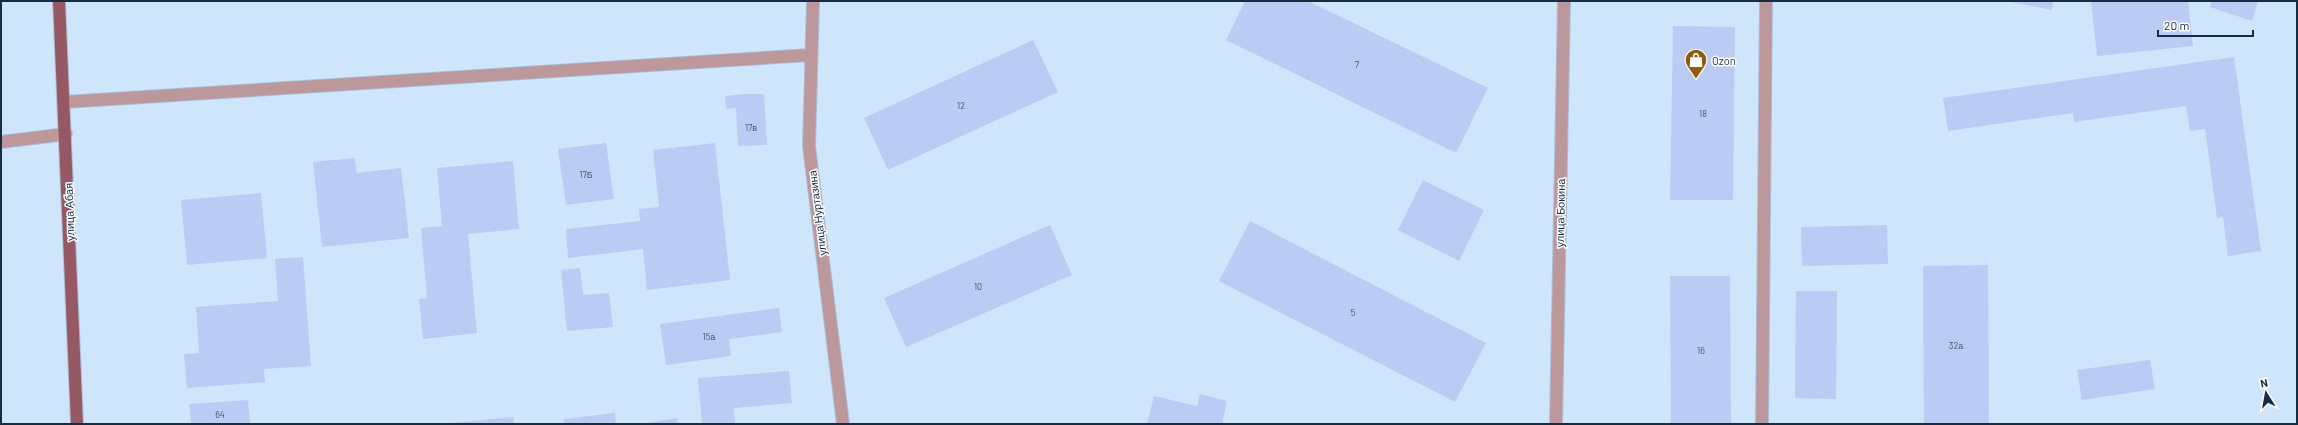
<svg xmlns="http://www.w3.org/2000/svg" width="2298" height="425" viewBox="0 0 2298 425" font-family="Barlow,sans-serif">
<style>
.building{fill:#bccbf4}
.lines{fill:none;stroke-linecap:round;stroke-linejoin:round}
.minor-casing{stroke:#aac0d7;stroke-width:14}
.major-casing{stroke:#aac0d7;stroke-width:14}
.minor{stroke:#bc989d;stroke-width:12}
.major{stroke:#965964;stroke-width:12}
.labels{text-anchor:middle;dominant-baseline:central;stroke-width:3;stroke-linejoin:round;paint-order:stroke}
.number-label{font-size:9px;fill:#40546e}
.poi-label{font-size:11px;fill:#162c41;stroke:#fff;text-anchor:start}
.street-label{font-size:11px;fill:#162c41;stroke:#fff}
</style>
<rect width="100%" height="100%" fill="#cfe5fc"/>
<path class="building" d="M1245,1H1308L1488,88L1456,153L1226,40Z
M2007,1H2053L2052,10Z
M2091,1H2188L2193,46L2097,56Z
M2212,1H2258L2252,21L2210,7Z
M1673,26L1735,27L1733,200H1670Z
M1033,40L1058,92L888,170L864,118Z
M2234,57L2261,251L2228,256L2223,217L2217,218L2205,129L2190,131L2186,106L2074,122L2073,113L1948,131L1943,98Z
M746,94H764L767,145L738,146L736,108L726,109L725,96Z
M606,143L614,199L566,205L558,149Z
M715,143L730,280L647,290L643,249L568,258L566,229L640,221L639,209L659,207L653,150Z
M355,158L357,173L401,168L409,238L322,247L313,162Z
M513,161L519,229L468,234L477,333L423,339L419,299L427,298L421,228L442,226L437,168Z
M1423,180L1484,210L1459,261L1398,230Z
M261,193L267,258L187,265L181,200Z
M1250,221L1486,343L1455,402L1219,281Z
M1050,225L1072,275L906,347L884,298Z
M1887,225L1888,264L1802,266L1801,227Z
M303,257L311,366L264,369L265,382L187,388L184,354L199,353L196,307L278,301L275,259Z
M1988,265L1989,424H1924L1923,266Z
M580,268L583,295L609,293L613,327L567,331L561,270Z
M1670,276H1730L1731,424H1671Z
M1796,291H1837L1836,399L1795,398Z
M779,308L782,332L729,339L731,356L666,365L660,324Z
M2150,360L2155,389L2082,400L2077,370Z
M789,371L792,403L734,408L735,424H702L698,378Z
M1200,394L1227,401L1222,424H1147L1154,396L1197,406Z
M248,400L250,424H191L189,404Z
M615,413L616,424H564V419Z
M513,417L514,424H450V423Z
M677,418L678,424H648V423Z"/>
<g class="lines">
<g class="minor-casing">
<path id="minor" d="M813,1L809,146L843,424
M64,102L810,55
M1,142L66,134
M1556,424L1564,1
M1762,424L1766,1"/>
</g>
<g class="major-casing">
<path id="major" d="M59,1L77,424"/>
</g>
<use href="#minor" class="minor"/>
<use href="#major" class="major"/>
</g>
<defs>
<g id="shop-pin" transform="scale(1.15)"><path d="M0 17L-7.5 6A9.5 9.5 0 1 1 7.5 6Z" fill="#905b0f" stroke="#fff"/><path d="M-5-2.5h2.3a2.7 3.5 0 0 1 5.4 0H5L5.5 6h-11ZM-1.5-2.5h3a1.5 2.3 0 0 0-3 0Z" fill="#fff"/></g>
</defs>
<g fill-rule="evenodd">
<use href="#shop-pin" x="1696" y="60"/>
</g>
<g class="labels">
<g class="number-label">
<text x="1357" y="64">7</text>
<text x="961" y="105">12</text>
<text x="1703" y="113">18</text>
<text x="751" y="127">17в</text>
<text x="586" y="174">17Б</text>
<text x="978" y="286">10</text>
<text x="1353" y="312">5</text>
<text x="709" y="336">15а</text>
<text x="1956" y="345">32а</text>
<text x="1701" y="350">16</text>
<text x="220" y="414">64</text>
</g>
<g class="poi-label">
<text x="1712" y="60">Ozon</text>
</g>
<g class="street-label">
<text transform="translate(69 212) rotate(-92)">улица Абая</text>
<text transform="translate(817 213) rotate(-97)">улица Нуртазина</text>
<text transform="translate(1560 213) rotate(-89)">улица Бокина</text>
</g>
</g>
<rect width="2298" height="425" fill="none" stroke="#162c41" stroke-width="4"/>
<g transform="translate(2266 393) rotate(349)" stroke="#ffffff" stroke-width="3" paint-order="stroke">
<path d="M0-3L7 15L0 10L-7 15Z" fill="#162c41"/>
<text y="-6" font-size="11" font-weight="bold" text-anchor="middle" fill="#162c41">N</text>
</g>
<path d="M2158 30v6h95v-6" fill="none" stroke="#162c41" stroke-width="2"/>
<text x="2164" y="30" font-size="12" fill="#162c41" stroke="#ffffff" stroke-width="3" paint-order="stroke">20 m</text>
</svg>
